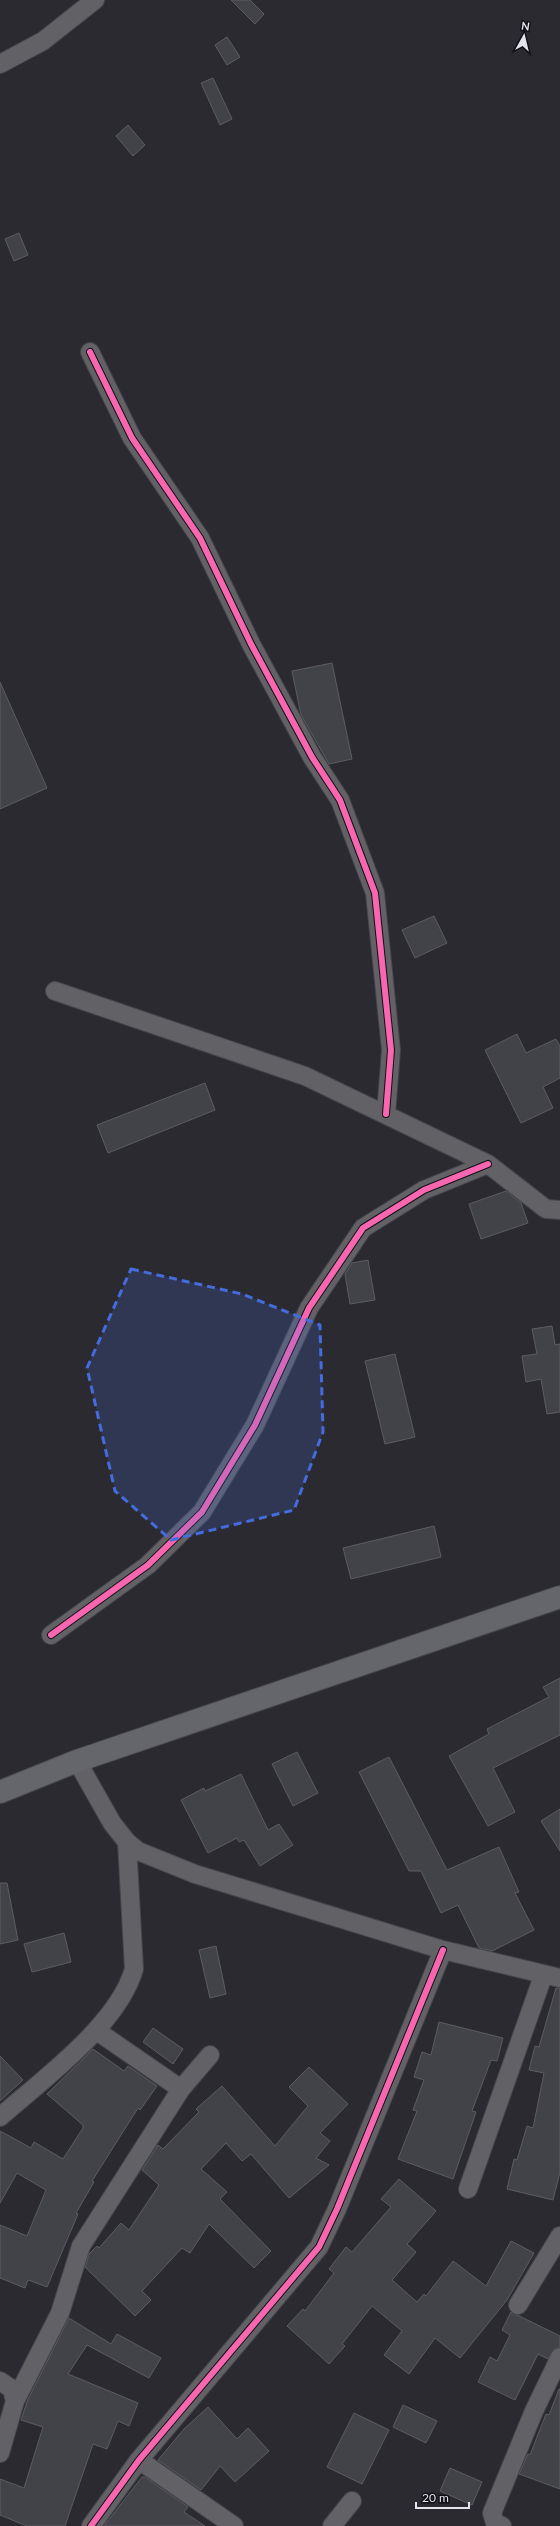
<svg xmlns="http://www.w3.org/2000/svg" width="560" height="2526" viewBox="0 0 560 2526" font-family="Lato,sans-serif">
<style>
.building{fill:#424249;stroke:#5c5c62}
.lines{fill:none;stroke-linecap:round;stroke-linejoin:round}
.minor-casing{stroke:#45454b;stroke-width:20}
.major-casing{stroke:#45454b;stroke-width:24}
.minor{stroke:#616166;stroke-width:18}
.major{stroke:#65656c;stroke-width:22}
.cycleway-casing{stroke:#101016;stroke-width:8}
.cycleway{stroke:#f766af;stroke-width:6}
.marked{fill:#456cdc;fill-opacity:0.2;stroke:#456cdc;stroke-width:3;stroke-dasharray:8 5;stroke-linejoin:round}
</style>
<rect width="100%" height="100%" fill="#2a2a30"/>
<path class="building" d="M231,0H250L264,14L255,24Z
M227,37L240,57L227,65L215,45Z
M213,78L232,119L220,125L201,83Z
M128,125L145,145L133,156L116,136Z
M19,233L28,255L14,261L5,239Z
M332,663L352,759L329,764L301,715L292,671Z
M0,682L47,788L0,809Z
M434,916L447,943L415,958L402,930Z
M517,1034L526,1053L556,1039L560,1046V1078L543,1087L553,1108L521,1123L485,1050Z
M205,1083L215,1110L108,1153L97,1125Z
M506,1191L521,1203L528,1223L481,1239L469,1204Z
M368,1260L375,1300L350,1304L345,1274L352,1263Z
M552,1326L555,1345L560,1344V1412L547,1414L541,1379L526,1382L522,1356L537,1354L532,1329Z
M395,1354L415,1437L385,1444L365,1361Z
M434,1526L441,1557L351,1579L343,1548Z
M560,1678V1735L493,1768L515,1812L488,1826L449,1756L489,1734L487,1729L549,1697L543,1687Z
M297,1752L318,1793L293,1806L272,1764Z
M389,1757L447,1870L499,1847L519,1892L515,1893L534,1930L492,1951L479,1948L458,1905L441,1913L421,1871H409L359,1772Z
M241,1774L268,1830L279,1824L293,1845L260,1866L244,1840L239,1842L237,1838L208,1853L181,1800L204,1788L205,1791Z
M560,1809V1851L541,1821Z
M0,1883H7L18,1940L0,1944Z
M64,1933L71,1962L32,1972L24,1944Z
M216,1946L226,1994L210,1998L199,1950Z
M556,1988H560V2172L553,2200L507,2189L514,2159L517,2160L527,2126L533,2128L544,2073L529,2070L535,2046L539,2047Z
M439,2022L503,2038L497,2061L491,2060L472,2111L476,2112L453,2179L398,2159L417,2111L413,2110L424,2080L414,2077L422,2052L431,2055Z
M153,2028L183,2049L173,2064L143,2042Z
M93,2049L124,2071L128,2066L157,2086L140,2110L138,2108L92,2181L94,2182L76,2213L78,2214L47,2287L28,2280L25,2288L0,2278V2225L27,2236L46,2190L17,2173L0,2203V2131L31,2148L34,2142L63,2159L83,2128V2125L47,2094Z
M0,2056L23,2080L0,2101Z
M309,2067L348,2104L320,2133L330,2141L316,2158L329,2165L289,2198L251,2154L242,2161L226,2143L201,2169L227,2192L220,2199L271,2251L254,2268L209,2224L190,2253L182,2248L142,2291L151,2300L135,2316L85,2267L89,2254L97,2246L99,2248L121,2223L129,2230L159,2185L142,2170L158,2145L163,2149L199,2112L196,2109L222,2086L275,2146L308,2106L289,2087Z
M399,2179L436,2211L407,2244L416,2252L392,2280L417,2302L424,2294L426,2296L453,2261L486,2286L511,2241L534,2253L507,2300L460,2358L435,2338L409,2374L384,2355L402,2331L372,2306L342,2344L345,2346L329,2364L287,2326L303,2309L305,2311L334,2273L329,2269L346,2247L352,2252L391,2207L381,2199Z
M511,2312L560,2336V2347L554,2349L548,2359L538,2354L515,2400L478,2382L490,2357L497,2361L510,2335L502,2330Z
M69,2318L111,2344L117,2334L161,2358L149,2378L87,2345L68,2374L138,2403L129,2426L118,2421L107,2449L93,2444L65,2526H27L0,2515V2479L24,2488L43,2427L21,2420L28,2399Z
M559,2389H560V2489L519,2474L528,2454L530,2455L546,2414L549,2415Z
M403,2405L437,2421L426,2443L393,2427Z
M208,2407L237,2439L248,2428L269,2451L235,2482L220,2466L201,2490L158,2460L184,2429Z
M354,2413L389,2430L362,2484L327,2467Z
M450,2468L482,2482L472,2505L440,2491Z
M142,2477H145L188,2507L184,2512L205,2526H104Z"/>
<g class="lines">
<g class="minor-casing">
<path id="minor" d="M0,64L43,41L95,0
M90,352L132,438L200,538L251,644L312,757L340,800L375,893L391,1050L386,1114
M55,991L305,1076L488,1164L546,1209L560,1210
M51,1635L148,1565L202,1512L255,1425L309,1308L363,1228L424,1190L488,1164
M77,1761L112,1823L127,1842L138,1851L195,1874L443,1950L560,1978
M97,2031L181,2089
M0,2117C43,2079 118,2025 134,1969L127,1842
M468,2189L543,1976
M518,2305L560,2236
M0,2381L12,2389L15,2401
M0,2453L15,2401L60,2313L81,2246L181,2089L210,2055
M139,2460L234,2526
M91,2526L139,2460L319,2247L337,2209L443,1950
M332,2526L352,2501
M502,2526L495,2523L492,2513L534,2411L560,2357"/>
</g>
<g class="major-casing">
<path id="major" d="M0,1792L77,1761L560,1597"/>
</g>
<use href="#minor" class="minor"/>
<use href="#major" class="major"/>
<g class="cycleway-casing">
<path id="cycleway" d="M90,352L132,438L200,538L251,644L312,757L340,800L375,893L391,1050L386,1114
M51,1635L148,1565L202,1512L255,1425L309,1308L363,1228L424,1190L488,1164
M91,2526L139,2460L319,2247L337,2209L443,1950"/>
</g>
<use href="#cycleway" class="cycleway"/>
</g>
<path class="marked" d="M131,1269L242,1294L320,1325L323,1432L294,1510L171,1540L115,1491L87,1368Z"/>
<g transform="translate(524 36) rotate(8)" stroke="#101016" stroke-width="3" paint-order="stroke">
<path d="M0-3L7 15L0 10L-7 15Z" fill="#e3e3ec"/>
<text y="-6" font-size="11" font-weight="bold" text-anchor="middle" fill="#e3e3ec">N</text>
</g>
<path d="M416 2502v6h53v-6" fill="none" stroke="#e3e3ec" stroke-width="2"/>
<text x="422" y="2502" font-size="12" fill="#e3e3ec" stroke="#101016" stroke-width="3" paint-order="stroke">20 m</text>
</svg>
